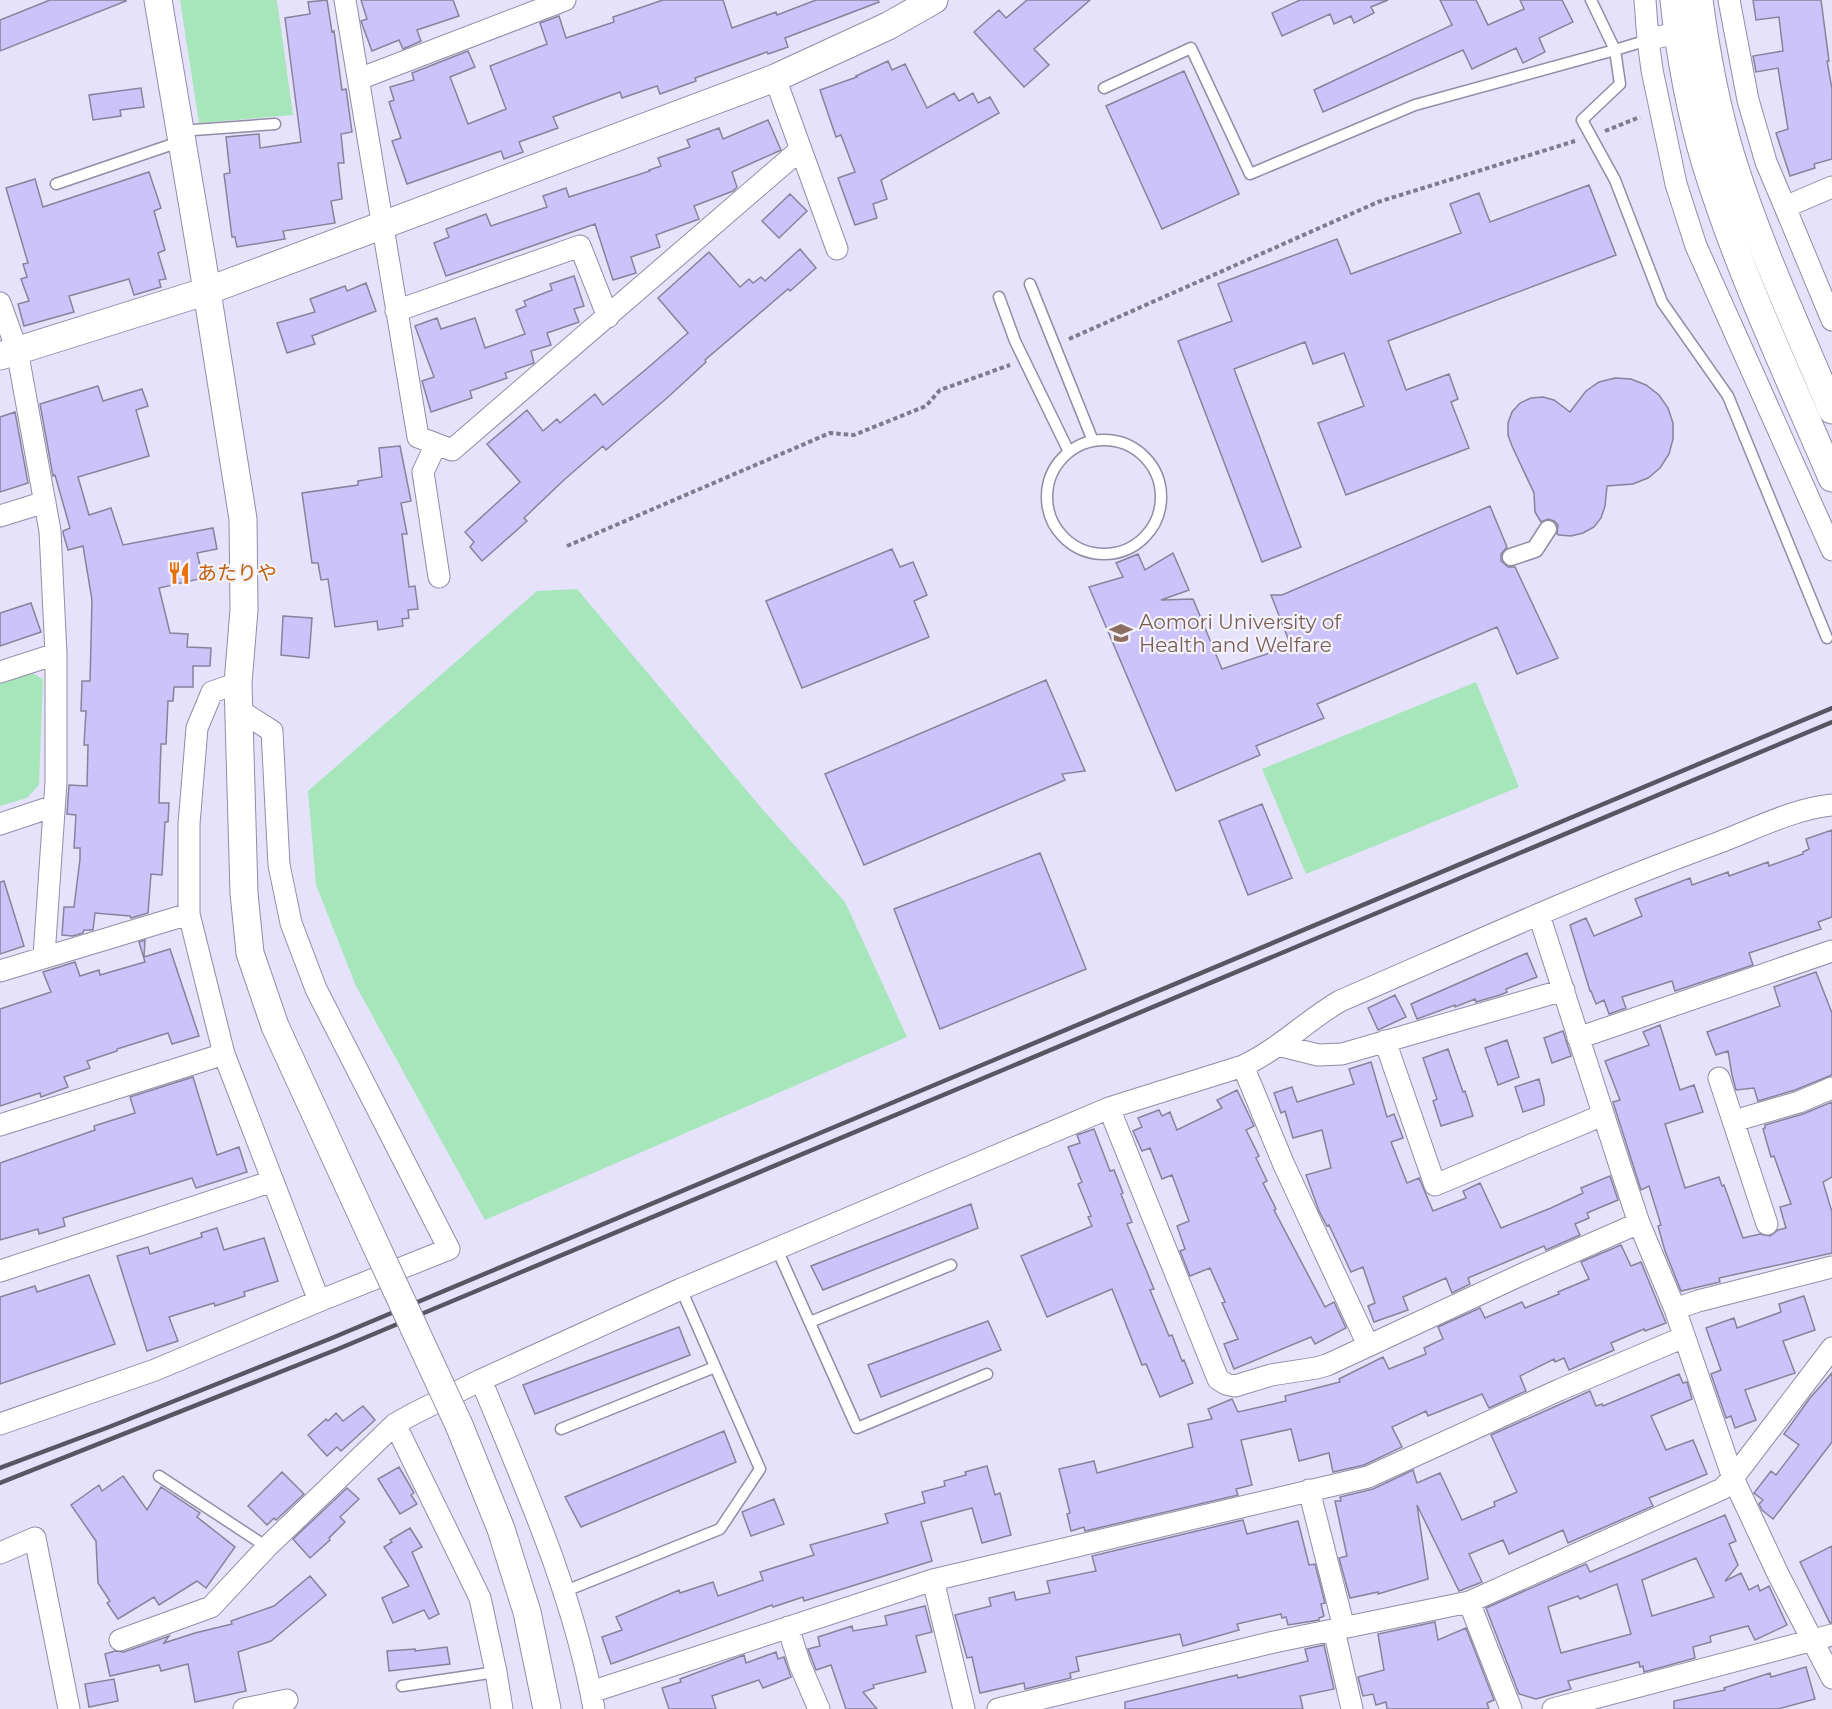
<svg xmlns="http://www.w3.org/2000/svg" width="1832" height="1709" viewBox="0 0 1832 1709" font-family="Montserrat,'Noto Sans JP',sans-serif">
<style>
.green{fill:#a7e6ba}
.building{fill:#cdc3fb;stroke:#87839a;stroke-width:1.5;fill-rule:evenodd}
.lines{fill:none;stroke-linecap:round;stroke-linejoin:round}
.service-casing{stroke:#918da5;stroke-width:13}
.pedestrian-casing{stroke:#918da5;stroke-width:19}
.minor-casing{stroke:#918da5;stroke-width:23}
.tertiary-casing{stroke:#918da5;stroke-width:29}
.path{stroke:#7e7b8c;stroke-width:4;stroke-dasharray:4.5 3;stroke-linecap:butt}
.service{stroke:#fff;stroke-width:10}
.pedestrian{stroke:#fff;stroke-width:16}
.minor{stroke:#fff;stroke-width:21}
.tertiary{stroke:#fff;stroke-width:27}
.rail{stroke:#585663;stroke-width:4.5}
.tertiary-bridge-casing{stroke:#918da5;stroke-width:29;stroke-linecap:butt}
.tertiary-bridge{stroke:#fff;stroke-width:27}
.labels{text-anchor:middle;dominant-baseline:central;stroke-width:4.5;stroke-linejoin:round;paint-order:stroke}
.food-label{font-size:20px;fill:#c56008;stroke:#f3f2fc;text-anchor:start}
.education-label{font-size:20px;fill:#785e54;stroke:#f3f2fc;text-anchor:start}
</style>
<rect width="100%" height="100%" fill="#e6e2fc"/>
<path class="green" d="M180,0H277L293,115L199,123Z
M577,589L764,811L845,902L907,1037L485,1220L356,986L316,885L308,791L537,591Z
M32,673L43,679L39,785L27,798L0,806V684Z
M1476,682L1519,787L1306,874L1262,769Z"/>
<path class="building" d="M50,0H126V1L0,51V20Z
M327,0L332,32L334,31L342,90L346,89L352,132L341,134L344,163H338L342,199L331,201L335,223L283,231L285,239L237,247L235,237H232L224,174L230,173L226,137L259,134L260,148L301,142L285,18L310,14L308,2Z
M361,0H453L459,16L417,30L421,41L403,49L399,40L372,51L362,24L361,21L367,19Z
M663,0H723L732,28L776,12L777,15L816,0H878L879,2L785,38L788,47L768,54L767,52L695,78L696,81L660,94L657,86L622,98L620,92L553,117L558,128L519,142L523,152L504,159L501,151L407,184L392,141L401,138L389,102L394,100L390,87L414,80L412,73L468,51L475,67L450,77L468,124L506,109L490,66L547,44L540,23L559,16L566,38L614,22L613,17Z
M1027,0H1090L1034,49L1049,65L1024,87L974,32L999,10L1006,18Z
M1300,0H1388L1371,7L1374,13L1354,23L1351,16L1334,24L1330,14L1282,36L1272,13Z
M1440,0H1476L1488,25L1524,9L1520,0H1562L1573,22L1539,38L1545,52L1523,63L1516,48L1472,69L1463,50L1323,112L1314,90L1452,25Z
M1753,0H1821L1829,61H1827L1832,89V159L1814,164L1815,168L1790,176L1776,133L1788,129L1778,68L1756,72L1753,56L1783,51L1779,17L1756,20Z
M888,61L892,70L905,64L927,108L954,93L959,101L973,93L978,103L990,97L999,113L881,180L887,199L873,204L877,218L855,225L838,178L855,172L841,135L836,137L820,90L857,77L856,76Z
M1184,71L1239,194L1162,229L1106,106Z
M141,88L144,107L120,110L121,116L93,120L89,95Z
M768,120L781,150L732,172L737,187L733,191L694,206L699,219L656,235L660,247L631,257L636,273L613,280L595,224L446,276L434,243L449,237L446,229L486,214L491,226L547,207L543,196L566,188L569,197L650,171L649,170L661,166L658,158L690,147L687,140L719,128L723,139Z
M149,172L161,208L154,211L165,250L158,253L166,279L159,280L161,287L134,295L129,279L69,296L74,312L24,326L18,304L29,301L21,279L27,277L23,264L28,263L6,188L35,179L43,207Z
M1589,185L1616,255L1388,341L1406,390L1449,374L1458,399L1451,402L1469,448L1346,495L1318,423L1364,406L1344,353L1313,364L1305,342L1234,369L1301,547L1262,562L1178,341L1232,321L1218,284L1337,239L1351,274L1461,233L1450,204L1479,193L1490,222Z
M790,194L807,211L779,238L762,221Z
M800,249L816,268L790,291L788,289L705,360L706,362L667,398L606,450L603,446L565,479L524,518L527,521L482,561L470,547L474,542L465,532L520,482L487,444L527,410L543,431L557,419L560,423L595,394L603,405L644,371L688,333L658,298L709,252L740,287L749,279L753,283L761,277L765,281Z
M574,276L584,306L574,309L579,322L547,333L551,345L531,351L534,363L505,373L507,378L470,391L472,398L431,412L422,381L434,377L415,326L437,318L441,329L475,318L485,348L525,334L516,310L526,306L524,301L552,290L550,284Z
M366,283L376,311L312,336L315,344L287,353L277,323L315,312L310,299L345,286L347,291Z
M1615,378L1631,379L1646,385L1659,395L1668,408L1673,423V439L1669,454L1660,468L1648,478L1633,484L1607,486L1605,506L1601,518L1594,527L1583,533L1571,536L1559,535L1557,534L1558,525L1554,521L1548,519L1541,522L1535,512L1534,493L1512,446L1508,435V423L1512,412L1520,403L1531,398L1543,397L1554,400L1570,412L1586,391L1599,382Z
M98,386L103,401L142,389L148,406L136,410L149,456L78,477L89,515L111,508L123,545L213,528L217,549L197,553L203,578L159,588L170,633L188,634L187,647L211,648L210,666H193V687H174L173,701H168L166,744H161L159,803H169L168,822H165L162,875L151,874L148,913L131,918L130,916L95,913L93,930H84L83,933L73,936L62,935L64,907H74L80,859V848H74L76,815L67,814L69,785L87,786L88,745H84L86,711H81L82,681H90L92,600L83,546L68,550L63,533V531L70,528L55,475L53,476L40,404Z
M15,412L28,483L0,492V417Z
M400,446L411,501L401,503L407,534H402L409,587L415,586L418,609L408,610L409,618L402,619L403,626L378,630L377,621L335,627L328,579L321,580L318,563H312L302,493L358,485V481L382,477L379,448Z
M1490,506L1507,547L1501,554V561L1508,567H1515L1558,658L1517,674L1497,627L1317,704L1324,718L1256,746L1260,755L1176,791L1089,587L1123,577L1116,563L1138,554L1145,570L1173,553L1189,590L1161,600L1193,599L1222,669L1291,646L1271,595H1282Z
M892,549L900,567L913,562L927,595L914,601L929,637L802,688L766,601Z
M31,603L41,632L0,646V613Z
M283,616L312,618L309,658L281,655Z
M1046,680L1085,771L1062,774L1065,780L864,865L825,774Z
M1262,804L1292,878L1248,895L1219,821Z
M1832,830V917L1818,922L1821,929L1749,953L1753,965L1675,991L1672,981L1622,997L1626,1008L1609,1014L1604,1000L1596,1004L1591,991H1590L1570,925L1586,918L1594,936L1642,916L1635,899L1690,878L1692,885L1728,872L1729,876L1768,862L1769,866L1803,854V852L1809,849L1806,839Z
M1040,853L1086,969L940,1029L894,909Z
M4,881L24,946L0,954V882Z
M145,940L144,957L170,949L199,1036L172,1044L168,1033L117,1049V1051L87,1061L90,1068L64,1077L68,1087L41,1097L40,1093L0,1106V1009L51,992L43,972L75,962L80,976L99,970L100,975L145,962L139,942Z
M1527,953L1537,977L1506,989L1507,992L1500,995L1476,1002L1475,999L1455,1007V1005L1417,1019L1411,1004Z
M1816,972L1832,1013V1075L1795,1090L1758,1101L1754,1088L1736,1090L1732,1075L1728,1051L1716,1055L1707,1032L1780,1006L1774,987Z
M1395,995L1406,1017L1378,1030L1368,1008Z
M1660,1025L1680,1090L1694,1085L1703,1112L1665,1124L1685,1188L1719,1177L1722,1186L1724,1185L1743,1238L1760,1234L1770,1236L1778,1230L1786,1228L1780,1207L1791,1204L1774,1156L1771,1157L1763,1129L1765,1128V1125L1803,1114L1832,1102V1177L1823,1182L1832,1212V1253L1719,1278L1720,1282L1681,1291L1665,1251L1658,1226L1661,1225L1649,1186L1641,1190L1633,1165L1613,1102L1620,1100L1605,1061L1649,1045L1643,1032Z
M1563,1031L1571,1056L1552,1063L1544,1038Z
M1507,1040L1519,1077L1498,1085L1485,1048Z
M1448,1049L1463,1092L1465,1091L1473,1116L1441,1126L1433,1101L1437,1099L1423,1058Z
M1371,1062L1387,1117L1394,1114L1403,1138L1391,1142L1407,1183L1419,1178L1433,1211L1466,1198L1463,1191L1480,1183L1501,1228L1551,1208L1583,1193L1581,1188L1610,1176L1618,1200L1587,1213L1589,1218L1575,1224L1580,1235L1546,1250L1544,1246L1468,1278L1470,1284L1452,1293L1446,1278L1403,1297L1408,1310L1374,1322L1368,1306L1375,1303L1363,1267L1351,1272L1329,1225L1327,1226L1319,1211L1306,1175L1331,1168L1322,1130L1293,1138L1285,1111L1281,1113L1274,1093L1292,1087L1297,1102L1354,1084L1349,1069Z
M193,1077L217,1155L239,1147L247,1172L196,1188L192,1178L63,1218L65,1226L39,1234L38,1229L0,1240V1163L95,1130L94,1126L135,1113L130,1097Z
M1539,1079L1544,1098V1105L1523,1112L1515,1087Z
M1237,1090L1254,1126L1246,1130L1259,1156L1256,1158L1267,1181L1263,1183L1276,1209L1274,1210L1325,1307L1334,1302L1346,1328L1315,1344L1311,1337L1234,1369L1224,1344L1238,1339L1222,1303L1225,1302L1210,1268L1190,1276L1180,1251L1185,1249L1177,1226L1189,1221L1172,1175L1162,1179L1150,1148L1142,1151L1133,1131L1142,1127L1138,1118L1159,1110L1162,1116L1170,1112L1177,1130L1222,1108L1217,1100Z
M1094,1129L1110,1171L1114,1170L1123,1193L1121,1194L1132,1222L1127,1224L1154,1289L1150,1290L1169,1336L1172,1335L1182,1361L1184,1360L1193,1383L1160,1397L1146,1364L1142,1365L1112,1289L1047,1317L1021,1256L1092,1226L1088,1217L1091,1216L1078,1184L1082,1182L1068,1147L1080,1143L1077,1135Z
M971,1204L978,1228L823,1290L811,1266Z
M217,1228L224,1250L264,1238L278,1281L244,1292L245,1296L215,1306L214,1303L169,1317L178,1341L147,1351L117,1256L148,1247L150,1254L202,1237L201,1233Z
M1621,1245L1631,1266L1641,1262L1666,1323L1645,1331L1644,1329L1611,1343L1614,1350L1569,1370L1564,1358L1555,1362L1554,1359L1520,1376L1526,1391L1489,1408L1482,1394L1428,1416L1426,1411L1392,1427L1402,1447L1364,1465L1333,1472L1329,1453L1299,1461L1291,1429L1241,1440L1252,1485L1236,1489L1238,1495L1085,1531L1084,1527L1071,1531L1067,1514L1070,1513L1059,1469L1094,1461L1097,1473L1193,1447L1188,1424L1212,1419L1208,1409L1232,1399L1238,1412L1286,1401L1285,1396L1340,1382L1339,1379L1383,1357L1389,1369L1426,1354L1424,1348L1443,1339L1438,1327L1480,1308L1485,1318L1522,1302L1525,1308L1559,1294L1558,1292L1589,1279L1581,1262Z
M89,1275L115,1344L0,1384V1297L35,1286L37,1292Z
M1804,1296L1815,1330L1783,1341L1795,1373L1745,1390L1756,1420L1735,1428L1731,1416L1726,1418L1711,1374L1721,1370L1706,1328L1734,1318L1737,1328L1781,1312L1779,1304Z
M988,1321L1001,1350L881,1397L868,1365Z
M679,1327L690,1355L535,1414L523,1385Z
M1832,1373V1442L1773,1519L1762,1510L1759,1504L1763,1500L1754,1493L1771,1471L1776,1475L1799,1445L1784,1434L1810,1398Z
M1679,1374L1683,1383L1687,1382L1692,1399L1651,1416L1666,1450L1693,1440L1707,1474L1649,1498L1653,1506L1568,1543L1563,1530L1509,1554L1503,1540L1469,1554L1482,1582L1459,1591L1417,1505L1428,1579L1378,1594V1592L1350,1598L1339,1558L1347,1556L1335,1501H1341L1340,1497L1373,1489L1413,1470L1417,1483L1440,1473L1462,1520L1495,1506L1494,1502L1517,1492L1491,1435L1590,1391L1596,1406L1602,1404L1603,1406Z
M363,1406L375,1420L341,1451L337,1447L327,1456L308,1435L326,1419L328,1421L336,1413L343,1421Z
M724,1431L736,1462L581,1527L565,1497Z
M987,1466L995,1495L1000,1493L1011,1535L982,1543L972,1508L921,1522L932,1561L804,1601L803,1597L773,1607L772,1605L611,1664L602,1637L622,1630L616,1617L679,1590L680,1593L713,1582L718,1596L763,1580L760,1572L814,1555L810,1545L888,1523L885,1514L925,1503L922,1492L945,1486L944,1481L966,1475L965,1472Z
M399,1467L413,1491L414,1493L411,1495L417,1504L400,1514L378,1479Z
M282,1472L304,1494L276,1520L274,1518L267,1525L248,1506Z
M123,1476L147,1510L161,1487L200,1513L197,1517L235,1547L206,1588L197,1581L159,1605L154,1597L118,1619L107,1603L110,1601L98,1583L96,1541L71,1505L99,1485L102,1491Z
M347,1488L359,1499L340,1517L345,1522L329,1538L330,1540L310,1558L293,1539Z
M774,1499L784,1524L751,1536L742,1512Z
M1725,1515L1736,1541L1729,1544L1738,1565L1725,1581L1741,1573L1749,1590L1758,1585L1760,1591L1769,1586L1787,1625L1755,1640L1748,1626L1710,1636L1711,1642L1693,1647L1695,1658L1644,1672L1643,1666L1640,1667L1639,1662L1568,1681L1571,1689L1536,1699L1519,1694L1486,1608L1586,1564L1590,1572ZM1696,1558L1714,1597L1652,1616L1642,1580ZM1617,1584L1631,1634L1561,1653L1548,1607L1578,1596L1580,1599Z
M1243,1520L1247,1534L1298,1521L1309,1565L1315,1564L1325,1603L1321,1604L1324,1616L1319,1618V1620L1288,1625L1286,1617L1282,1618L1281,1614L1237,1624L1239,1630L1183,1646L1180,1634L1104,1651L1076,1657L1079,1671L1070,1673L1071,1678L1025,1689L1024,1683L980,1693L972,1657L967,1658L955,1615L991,1606L989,1598L1014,1592L1016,1600L1050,1593L1047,1581L1096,1571L1092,1556Z
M410,1528L422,1547L412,1552L439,1614L429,1619L424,1610L393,1623L382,1598L409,1586L384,1547L392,1542L390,1540Z
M1832,1546V1623H1830L1800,1562Z
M310,1576L326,1595L271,1641L238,1652L246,1691L195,1702L188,1664L161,1671L159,1665L110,1676L105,1654L115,1651L124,1652L169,1636L164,1643L195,1633L232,1624L231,1621L274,1606Z
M925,1606L932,1632L916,1636L926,1672L873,1685L874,1688L863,1692L877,1709H846L831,1665L816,1670L808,1649L820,1646L818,1637L852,1626L853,1631L887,1625L885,1616Z
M1435,1622L1438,1640L1466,1628L1494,1700L1487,1703L1489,1709H1387L1386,1702L1376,1705L1373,1694L1363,1696L1358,1677L1384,1670L1378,1634Z
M1324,1645L1334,1689L1300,1696L1303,1709H1125V1702L1237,1675L1238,1678L1308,1661L1305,1649Z
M447,1647L450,1664L389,1671L387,1651L415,1649V1651Z
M776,1652L778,1659L784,1657L791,1677L763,1688L759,1680L712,1696L716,1709H669L662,1688L681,1682L680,1679L744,1655L746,1663Z
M1806,1667L1815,1699L1778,1709H1674V1701L1725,1690L1724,1688L1770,1673L1771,1677Z
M114,1679L118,1701L89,1707L85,1684Z"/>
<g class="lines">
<g class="service-casing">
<path id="service" d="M1648,40L1615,50L1620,84L1582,120L1615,180L1662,302L1728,396L1827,638
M1104,88L1191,48L1250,174L1415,105L1615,50L1591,0
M180,131L275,124
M56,184L182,141
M1030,284L1093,441
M999,297L1015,341L1069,452
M1047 497a57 57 0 1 1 114 0a57 57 0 1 1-114 0Z
M776,1247L857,1428L987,1374
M810,1322L951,1265
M561,1429L715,1367
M159,1476L267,1547
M563,1592L720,1529L760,1469L681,1289
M402,1686L496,1672"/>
</g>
<g class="pedestrian-casing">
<path id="pedestrian" d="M1511,557L1535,549L1548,529"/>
</g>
<g class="minor-casing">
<path id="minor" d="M345,0L418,437L452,450L801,149
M1645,0L1648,40
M1729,0L1748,100L1766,162L1785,207
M1678,32L1648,40L1652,70L1676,184L1696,246L1832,550
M775,78L837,249
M359,79L565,0
M1832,187L1785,207L1832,320
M0,303L17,350L50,531L56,654V782L44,956
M396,311L580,246L608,317
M436,444L423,472L439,577
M0,516L45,502
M0,672L56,654
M0,824L54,806
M189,914L224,1054L319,1301
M1539,915L1621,1169L1639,1223L1675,1309L1733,1478L1778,1574L1832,1678
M0,971L189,914V824L197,728L212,692L238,683
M1578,1038L1832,951
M1385,1041L1435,1185L1603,1115
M1278,1045L1318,1055L1342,1054L1564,990
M1243,1066L1284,1165L1368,1345
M1719,1078L1767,1224
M1109,1108L1218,1379L1226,1384L1235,1386L1271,1375L1316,1368L1327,1365L1525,1273L1639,1223
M1734,1121L1799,1102L1832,1088
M0,1125L224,1054
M0,1271L273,1181
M1675,1309L1698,1301L1832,1267
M481,1380C525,1487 574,1595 594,1709
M0,1424L155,1370L319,1301L449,1249L316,989L291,923L279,865L272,731L239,710
M395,1424L480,1598L496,1672L502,1709
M1309,1490L1344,1628
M0,1553L35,1538L69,1709
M933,1580L964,1709
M1469,1602L1511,1709
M788,1627L800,1665L819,1709
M1334,1630L1352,1709
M120,1640L211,1607L267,1547L395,1424L413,1414L481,1380L681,1289L1109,1108L1243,1066C1279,1049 1306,1021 1340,1001C1465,947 1588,890 1715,844C1753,830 1792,809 1832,805
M591,1692L933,1580L1368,1477L1559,1390L1684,1337
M244,1709L287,1700
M998,1709L1274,1642L1469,1602L1722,1489L1733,1478L1832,1348
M1553,1709L1832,1635"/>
</g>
<g class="tertiary-casing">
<path id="tertiary" d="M158,0L202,260L243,519L244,610L238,683L244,893L250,953L275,1026L372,1237
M1674,0C1680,56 1690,111 1706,165C1739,272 1788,375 1832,478
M1699,0C1706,52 1716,106 1731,156C1758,243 1797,327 1832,410
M0,356L207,291L775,78L888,26L934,0
M459,1425L501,1529L527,1612L547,1709"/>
</g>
<path class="path" d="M1605,131L1640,117
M1069,339L1378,202L1575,141
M567,546L830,433L854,435L926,406L940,390L1010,365"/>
<use href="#service" class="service"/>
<use href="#pedestrian" class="pedestrian"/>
<use href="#minor" class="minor"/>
<use href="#tertiary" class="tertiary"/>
<path class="rail" d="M0,1468L109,1427L332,1338L1832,708
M0,1483L338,1349L1832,722"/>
<g class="tertiary-bridge-casing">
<path id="tertiary-bridge" d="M372,1237L459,1425"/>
</g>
<use href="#tertiary-bridge" class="tertiary-bridge"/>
</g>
<defs>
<g id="restaurant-bare" transform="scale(1.8)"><path d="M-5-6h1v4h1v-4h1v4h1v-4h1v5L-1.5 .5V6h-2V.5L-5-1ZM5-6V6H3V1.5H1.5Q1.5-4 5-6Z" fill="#e8710a" stroke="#f3f2fc" stroke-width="2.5" paint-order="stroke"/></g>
<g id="university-bare" transform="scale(1.8)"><path d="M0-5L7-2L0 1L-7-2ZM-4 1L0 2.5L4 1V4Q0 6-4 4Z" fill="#8d6e63" stroke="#f3f2fc" stroke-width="2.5" paint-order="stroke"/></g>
</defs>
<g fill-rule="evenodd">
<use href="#restaurant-bare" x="179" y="573"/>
<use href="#university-bare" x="1121" y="633"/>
</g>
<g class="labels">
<g class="food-label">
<text x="197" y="573">あたりや</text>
</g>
<g class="education-label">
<text x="1139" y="622">Aomori University of<tspan x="1139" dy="23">Health and Welfare</tspan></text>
</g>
</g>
</svg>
